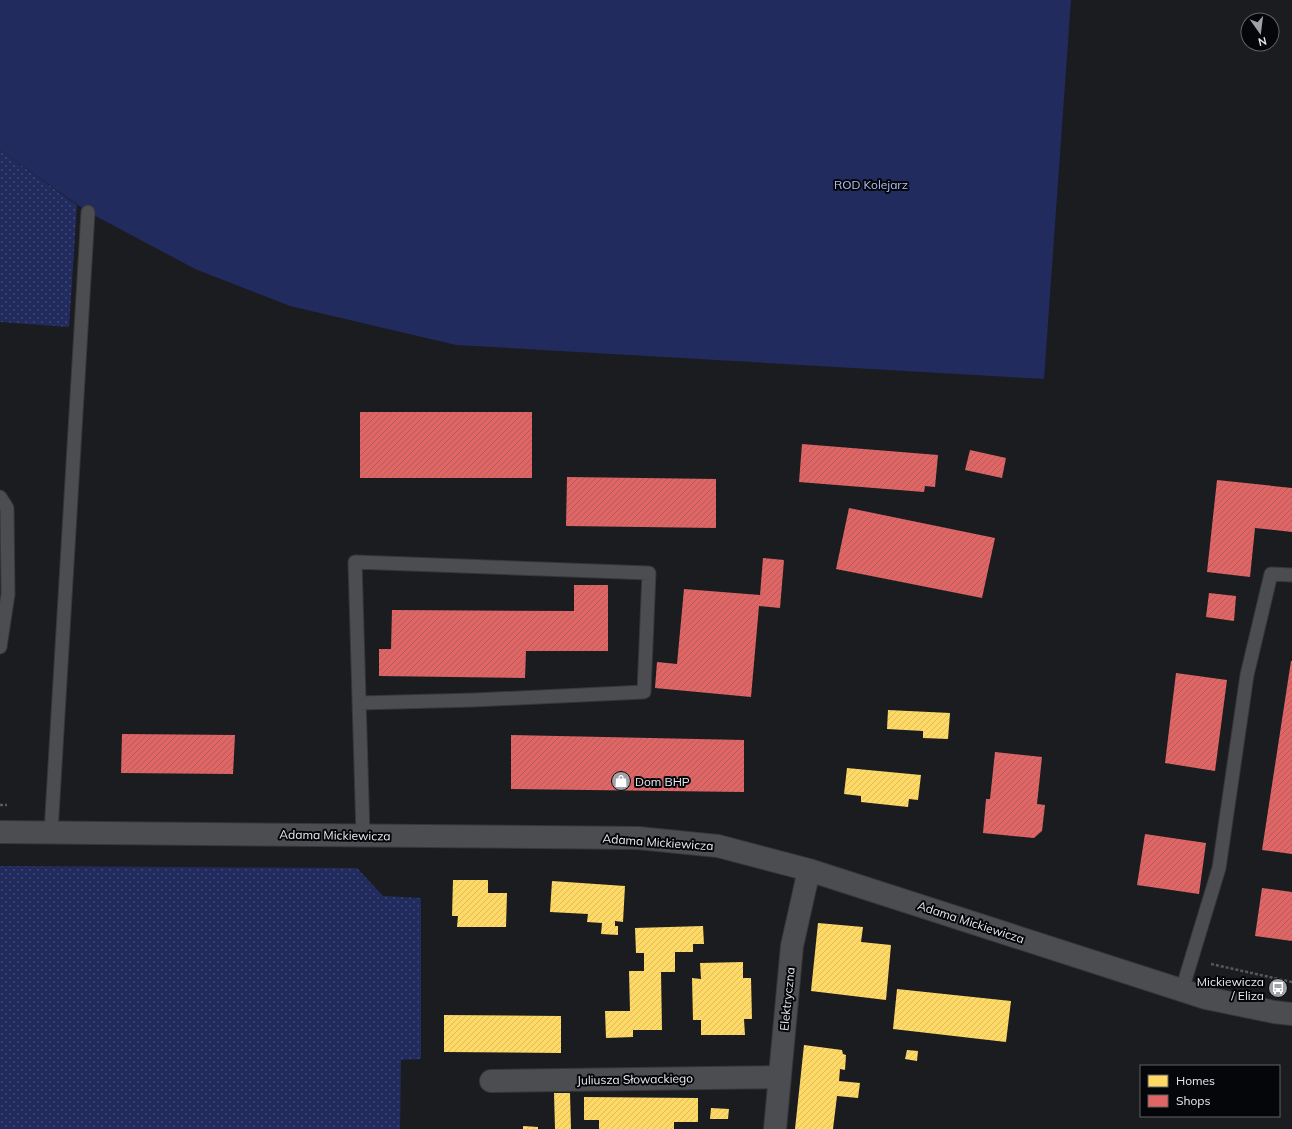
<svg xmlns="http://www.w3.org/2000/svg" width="1292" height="1129" viewBox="0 0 1292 1129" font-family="Mulish,sans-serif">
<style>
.grass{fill:url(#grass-dots)}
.green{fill:#212b5d}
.homes{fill:url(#homes-hatch)}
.shops{fill:url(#shops-hatch)}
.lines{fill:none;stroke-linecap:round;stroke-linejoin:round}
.service-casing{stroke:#37373b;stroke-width:15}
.minor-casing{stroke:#37373b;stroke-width:24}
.path{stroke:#56585c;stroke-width:2.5;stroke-dasharray:3 2;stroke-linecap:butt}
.service{stroke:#4c4d50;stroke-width:13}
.minor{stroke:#4c4d50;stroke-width:22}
.labels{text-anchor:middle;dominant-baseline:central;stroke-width:4;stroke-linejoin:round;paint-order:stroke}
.park-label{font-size:12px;fill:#b1c1f8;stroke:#050609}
.poi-label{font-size:12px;fill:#e8eaf0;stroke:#050609;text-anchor:start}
.street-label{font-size:12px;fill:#e8eaf0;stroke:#050609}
</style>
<defs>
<pattern id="grass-dots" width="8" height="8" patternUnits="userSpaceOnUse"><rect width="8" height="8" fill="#212b5d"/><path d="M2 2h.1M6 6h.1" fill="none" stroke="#414a75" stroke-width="1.8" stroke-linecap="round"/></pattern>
<pattern id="homes-hatch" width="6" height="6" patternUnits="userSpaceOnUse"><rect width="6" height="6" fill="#ffd966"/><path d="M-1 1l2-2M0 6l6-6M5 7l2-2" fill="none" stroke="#dabc60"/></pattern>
<pattern id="shops-hatch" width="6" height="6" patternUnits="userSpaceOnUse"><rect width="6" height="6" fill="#e06666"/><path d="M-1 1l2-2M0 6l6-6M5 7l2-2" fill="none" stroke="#b25c5d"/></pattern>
</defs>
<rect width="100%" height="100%" fill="#1b1c20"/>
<path class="grass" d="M0,150L77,205L69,327L0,322Z
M0,866L357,868L383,896L421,898V1059L401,1060L400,1129H0Z"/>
<path class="green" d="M0,0H1071L1044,379L456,345L290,306L195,269L88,212L0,150Z"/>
<path class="homes" d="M888,710L950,713L948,739L923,738V731L887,729Z
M847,768L921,775L918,800L909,799L908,807L861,802V796L844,794Z
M453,880H488V893H507L506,927H457L458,916H452Z
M552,881L625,886L623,922L615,921V926H618V935L601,934L602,923L587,922L588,914L550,912Z
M818,923L863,927L861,942L891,945L886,1000L811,991Z
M703,926L704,944H693V952H675V972H661L662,1030H633V1037L606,1038L605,1011H630L629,971H644V953H636L635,928Z
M743,962V978H751L752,1019H744L745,1035H701V1020H693L692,978L701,979L700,963Z
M897,989L1011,1001L1006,1042L893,1029Z
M444,1015L561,1016V1053L444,1052Z
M804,1045L842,1050L843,1054L846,1055L845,1070L840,1069L839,1081L860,1083L858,1098L837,1096L833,1129H795Z
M907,1050L918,1051L917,1061L905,1059Z
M554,1093H570L571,1129H555Z
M584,1097L698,1098V1122H674V1129H599V1120H584Z
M711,1108L729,1109L728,1119H710Z
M523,1126L538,1127V1129H523Z"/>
<path class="shops" d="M360,412H532V478H360Z
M802,444L938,455L935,487L925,486L924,492L799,482Z
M970,450L1006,458L1002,478L965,470Z
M567,477L716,479V528L566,526Z
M1217,480L1292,488V532L1255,528L1250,577L1207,572Z
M849,508L995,538L982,598L836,569Z
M763,558L784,560L780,608L759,606L751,697L655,688L657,662L677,664L684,589L760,595Z
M574,585H608V651H526L525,678L379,676V649H391L392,610L574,611Z
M1209,593L1236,596L1234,621L1206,617Z
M1291,661H1292V854L1262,850Z
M1176,673L1227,680L1215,771L1165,763Z
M122,734L235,735L233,774L121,773Z
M511,735L744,740V792L511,789Z
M995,752L1042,757L1037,804L1045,805L1042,831L1034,838L983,833L986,799H990Z
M1145,834L1206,843L1199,894L1137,885Z
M1262,888L1292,892V941L1255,936Z"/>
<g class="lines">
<g class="service-casing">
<path id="service" d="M0,497L7,508L8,594L0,647
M359,703L474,700L644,692L649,573L355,562L363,835
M51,832L88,212
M1182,990L1219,868L1247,675L1271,574L1292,575"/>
</g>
<g class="minor-casing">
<path id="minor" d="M0,832L638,838L718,846L809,870L1206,998L1274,1012L1292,1014
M491,1081L779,1077
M775,1129L792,946L809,870"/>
</g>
<path class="path" d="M0,805H7
M1211,964L1292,982"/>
<use href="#service" class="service"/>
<use href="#minor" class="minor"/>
</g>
<defs>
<g id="shop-disc" transform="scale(1)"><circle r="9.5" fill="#a0a2a7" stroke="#050609"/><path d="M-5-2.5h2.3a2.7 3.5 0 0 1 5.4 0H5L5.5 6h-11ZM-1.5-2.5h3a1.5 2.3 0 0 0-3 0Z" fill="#fff"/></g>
<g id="bus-disc" transform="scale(1)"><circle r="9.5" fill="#a0a2a7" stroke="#050609"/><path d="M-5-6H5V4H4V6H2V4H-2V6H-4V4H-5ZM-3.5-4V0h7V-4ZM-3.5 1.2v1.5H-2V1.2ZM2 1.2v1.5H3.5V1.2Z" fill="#fff"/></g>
</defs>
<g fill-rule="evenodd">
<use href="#shop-disc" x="621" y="781"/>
<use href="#bus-disc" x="1278" y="988"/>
</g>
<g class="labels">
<g class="park-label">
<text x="871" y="184">ROD Kolejarz</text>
</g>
<g class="poi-label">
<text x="635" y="781">Dom BHP</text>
<text x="1264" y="981" text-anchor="end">Mickiewicza<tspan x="1264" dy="14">/ Eliza</tspan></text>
</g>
<g class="street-label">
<text transform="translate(335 835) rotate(1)">Adama Mickiewicza</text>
<text transform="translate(658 842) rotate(4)">Adama Mickiewicza</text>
<text transform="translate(971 922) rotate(18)">Adama Mickiewicza</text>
<text transform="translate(787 999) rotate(-84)">Elektryczna</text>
<text transform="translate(635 1079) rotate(-1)">Juliusza Słowackiego</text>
</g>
</g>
<rect x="1140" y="1065" width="140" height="52" fill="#050609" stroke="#606165"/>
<rect x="1148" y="1075" width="20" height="12" fill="#ffd966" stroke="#606165"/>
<text x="1176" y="1085" font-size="12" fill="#e8eaf0">Homes</text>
<rect x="1148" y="1095" width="20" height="12" fill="#e06666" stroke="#606165"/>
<text x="1176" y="1105" font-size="12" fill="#e8eaf0">Shops</text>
<g transform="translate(1260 32) rotate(166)"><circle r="19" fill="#050609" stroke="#606165"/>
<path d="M0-3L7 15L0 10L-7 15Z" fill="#a0a2a7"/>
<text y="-6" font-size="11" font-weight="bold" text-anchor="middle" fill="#e8eaf0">N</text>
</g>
</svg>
